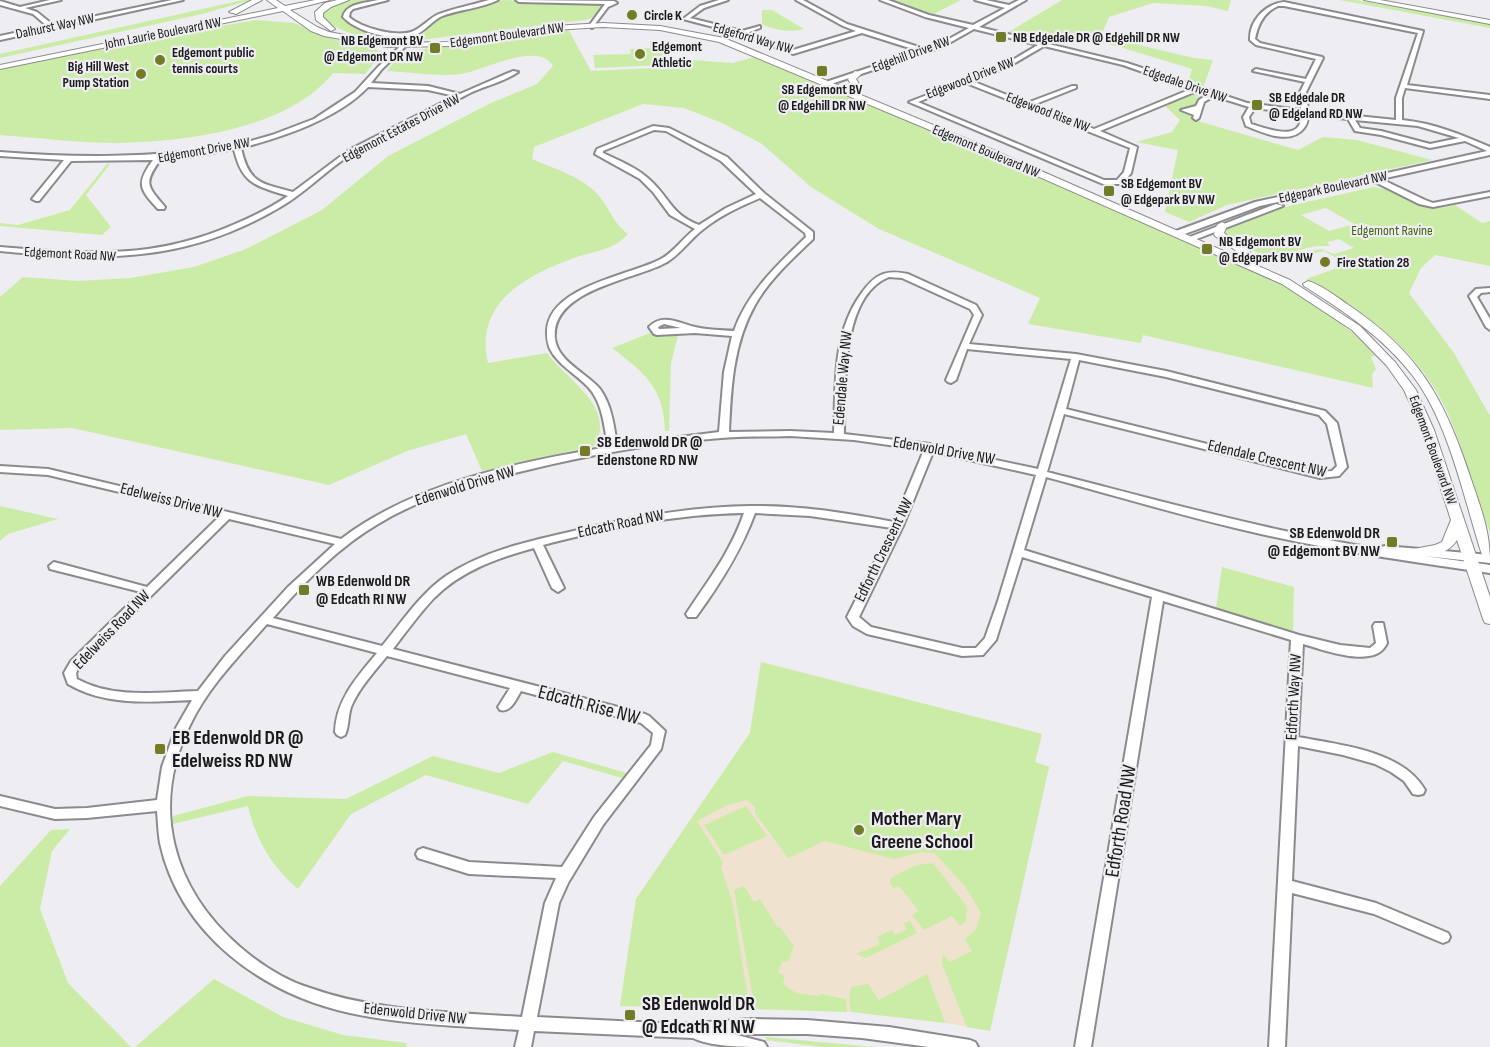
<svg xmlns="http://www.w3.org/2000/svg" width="1490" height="1047" viewBox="0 0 1490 1047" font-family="'Sofia Sans Condensed',sans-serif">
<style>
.education{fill:#efe2ce}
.green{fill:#cbeca7;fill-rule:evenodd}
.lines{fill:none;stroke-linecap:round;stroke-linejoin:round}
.minor-casing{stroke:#8b8a8e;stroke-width:4}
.major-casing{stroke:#8b8a8e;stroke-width:2}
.minor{fill:#fff;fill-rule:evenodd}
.major{fill:#fff;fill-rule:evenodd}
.poi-dot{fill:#727b26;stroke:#eeedf1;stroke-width:2}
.labels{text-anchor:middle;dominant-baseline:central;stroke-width:4.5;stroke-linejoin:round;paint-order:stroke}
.far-poi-label{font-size:14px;font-weight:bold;fill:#1a191b;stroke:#eeedf1;text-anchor:start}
.far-street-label{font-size:14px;fill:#1a191b;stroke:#eeedf1}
.far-park-label{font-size:14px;fill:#446312;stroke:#eeedf1}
.street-label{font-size:16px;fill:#1a191b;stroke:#eeedf1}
.poi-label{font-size:16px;font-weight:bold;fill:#1a191b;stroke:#eeedf1;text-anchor:start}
.near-street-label{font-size:20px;fill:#1a191b;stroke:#eeedf1}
.near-poi-label{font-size:20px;font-weight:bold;fill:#1a191b;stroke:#eeedf1;text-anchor:start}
</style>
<rect width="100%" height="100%" fill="#eeedf1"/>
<path class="education" d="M761,662L1042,734L1035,762L1049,767L990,1031L925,1019L861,1012L620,1006L636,899L750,733Z"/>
<path class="green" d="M243,0H251L202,14L0,58V54Z
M348,0H379L347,8L343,14L346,22L370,31L415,37L410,40C379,39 344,39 322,16L326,8Z
M503,0L602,5L592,18L585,20L420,40L429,24L438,18Z
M892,0H961L932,15Z
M1062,0H1231L1228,11L1206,6L1153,3L1109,17L1101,36L1194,58L1213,60L1203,88L1188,83L1192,69L1120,47L1056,32L1041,41L1007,33Z
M1340,0H1356L1490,24V28Z
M762,10H772L804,29C792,33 772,30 762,24Z
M256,20L294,23L326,37L378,50L381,54L365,74L333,73C289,129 185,142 118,143C79,143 39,138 0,135V69L127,42Z
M568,29L591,71L655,68L690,60L733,63L758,56L1229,259C1284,284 1334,312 1377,355L1371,357L1376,369L1372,374L1373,388L1143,335L1141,343L1028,324L1040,298L879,229L811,187L762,144L722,123L684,108L643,104L534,147L532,159C555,169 583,177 599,196C611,210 612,222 628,234C614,250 594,251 574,258C525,276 474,303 488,363L547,353C565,379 618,407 594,446L482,471L466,434L407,451L329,485L72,428L0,430V297L23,277L78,281L130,278L194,267L246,249L322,210L388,156L491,103L537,84L553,66C538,40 483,71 461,74C438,77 410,72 387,71L402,52Z
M650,41L697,43L699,51L666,53L662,55L664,65L595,68L593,55L631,54L630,49L650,48Z
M1201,93L1206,95L1197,97L1195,106L1181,109L1201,122L1298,150L1323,137L1357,140L1432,160L1227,205L1189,222L1165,212L1178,150L1136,142L1172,132L1180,120L1164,105L1191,94Z
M107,164H110L86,195L111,227L102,235L0,226V223L18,225L70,210Z
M1374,187C1379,189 1383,188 1388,189C1418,196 1419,216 1455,205L1482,223L1490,221V266L1435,255L1421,268L1409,293L1454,353L1490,416V533C1476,494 1465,454 1449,416C1423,354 1364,309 1306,279L1343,266L1340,264L1344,262L1324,251L1307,255L1302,253L1321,249L1334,254L1354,248L1339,239L1327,242L1330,246H1316L1267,258L1224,235L1223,231L1227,227L1271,210ZM1326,208L1354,224L1329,231L1301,215Z
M650,333L663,337L678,335L671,363L669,431H665C664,388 644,372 612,348Z
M0,506L58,519L8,534L0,541Z
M1222,567L1294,587L1293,632L1216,608Z
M761,662L1042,734L1035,762L1049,767L990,1031L967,1027L942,964L943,954L950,962L972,951L965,939L976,929L981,913L965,886L934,853L921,852L894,859L825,841L788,858L755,813V807L747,800L727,805L697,821L723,862L721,868L732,900L750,1009L620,1006L636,899L750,733Z
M553,752L627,773L622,778L563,761L528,804L426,775L351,814L298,889C271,866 256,840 248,806L173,824V816L248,796L346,799L433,756L499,773Z
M746,806L767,836L724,855L704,825Z
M70,829L52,851L40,909L68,983L131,1047H0V886L51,830Z
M933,863L967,907L966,921L960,926L952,916L924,930L912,915L919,911L899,886L893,888L890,883L891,878L916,865Z
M744,886L754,902L760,899L778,928L780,927L794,946L788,962L782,961L778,973L785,975L783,984L796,993L820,996V994L846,999L847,1012L755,1009L734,890Z
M910,921L917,933L866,958L856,954L880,944L877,937L892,930L895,935L907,929L904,923Z
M927,974L945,1023L851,1012L849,998L851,987L868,984L879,1000Z
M214,979L283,1017L343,1035L407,1043L406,1047H135Z
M766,1037L875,1047H822L766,1040Z"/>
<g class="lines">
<g class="minor-casing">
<path id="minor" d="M50,0H61L25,8L37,12L53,25L172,0H183L0,40V36L47,26L33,14L0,5V1L20,7Z
M378,0H388L353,9L350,12L349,17C361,28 395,37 411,32C421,29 429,18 439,14C455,8 472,5 489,0H498C480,9 458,9 440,17C431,22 423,33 413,36C392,41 357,32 343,17C346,3 366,3 378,0Z
M516,0L614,1L617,3L608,7L592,28L589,26L605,4L519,2Z
M719,0H728L704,8L690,18L742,31L760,26V28L747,33L793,50L856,31L843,26L796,0H803L847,24L925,49L938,45L969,28L925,17L880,0H888L929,15L973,25L1005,8L975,0H986L1009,5L1019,0H1026L979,27L1127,63L1247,103L1301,110L1300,92L1305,82L1253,71L1256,69L1306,79L1316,59L1256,45L1250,40C1249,21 1265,4 1284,2L1423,31L1407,85L1490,95V99L1405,88L1402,98V120C1434,123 1462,135 1490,147V155L1381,179L1425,200L1433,203L1490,192V196L1433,207L1419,204L1373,181L1260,206L1182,235H1176V231L1255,202L1487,151L1465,141L1430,148L1381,135L1355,131L1348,119L1308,115C1308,121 1307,124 1304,128C1290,146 1262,132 1246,126L1243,117L1249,107L1214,96L1204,102L1199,118L1196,120L1193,118L1194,115L1181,110L1196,106L1199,100L1208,94L1197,91L1100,131L1137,147L1131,173L1122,184H1103L909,102L1004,65L1038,45L974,29L942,47L828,85L825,83L826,82L919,51L862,33L793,54L740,34L683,19L700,6ZM1278,6H1284L1418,33L1396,98V120L1308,111L1306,92L1323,58L1322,57L1260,43L1255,39C1258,24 1264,12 1278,6ZM1044,46L1123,65L1191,89L1094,129L1033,105L1076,88V86H1072L1027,103L972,81L1008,67ZM966,83L1130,148L1124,172L1117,180H1104L918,102ZM1255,108L1301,114C1303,144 1266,128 1251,124L1249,117ZM1355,120L1418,126L1459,138L1430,144L1381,131L1360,128Z
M407,40L410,42L409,43L382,69L371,83L428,86L460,94L513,71L518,72C504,82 484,86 468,94C432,114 391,130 355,152C329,167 308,191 282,206C187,263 106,261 0,251V247C86,254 154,260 235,224C254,216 272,207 288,196C257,186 242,185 234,149L183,158L161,159C143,183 147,186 165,207L164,209H158C139,189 136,183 153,160L71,161L39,201H36L32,199L64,160L0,156V152C80,158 150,158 230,146L235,144H240L272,135L314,119L355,92L378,67ZM368,87L428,90L455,96L349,150L293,192C261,183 249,184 241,148C282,137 338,119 368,87Z
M653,126L669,128L727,157L764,193L813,232V239C792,259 769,280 755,305C733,344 731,388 729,432L790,431L834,433C836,386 832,334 861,294C874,275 885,269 908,274L976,305L982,315L969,344L1076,354L1166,371L1325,411L1337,423L1347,467L1339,476L1320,478L1064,414L1047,472C1158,500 1267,531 1380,549L1381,547L1385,546L1490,555V563L1424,556L1490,565V573C1413,562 1337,551 1261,534C1189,518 1117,496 1046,477L1024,550L1299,635L1340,645L1370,648L1376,643L1373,626L1375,623H1383L1387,643C1376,670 1324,650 1303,644L1298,737C1339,745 1402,750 1425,790L1423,794L1418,795L1413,794L1404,781L1391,772L1375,764L1343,755L1298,746L1292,881L1376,903L1448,933L1450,937L1448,941L1443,943L1438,941L1374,914L1292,893L1285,1047H1269L1291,640L1163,601L1091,1047H1075L1152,597L1022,557L996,640L983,655L962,656L867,634L853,626L847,617L892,528L810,516L755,513C741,551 720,584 696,617H688L686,614C709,579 730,553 744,513C676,514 609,528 543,545L564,588L558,592L552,588L534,548C497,558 461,571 434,598C419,614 406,632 393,649L645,714L649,716L665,731L661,749L603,825L568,883L559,903L537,1017L679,1024L752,1019L807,1020L889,1027L970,1040L975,1042L978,1047H929L862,1038L807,1034H733L764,1042L767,1047C745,1047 711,1047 693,1038L534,1031L531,1047H515L519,1030C463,1026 405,1025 350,1013C262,994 180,934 160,843C158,832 158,821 157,811L87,818L55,819L0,806V796L55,809L87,808L157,800L162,767L176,728L192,700C150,702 105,706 68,684L64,673L71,661L141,592L50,569L49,566L54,562L147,587L220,516L48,475L0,472V466L48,469L341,539C414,483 519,462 608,447C604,426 603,403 588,387C576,374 558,365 550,349C547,342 547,338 547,331C549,286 629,276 661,259C674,252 683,238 695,229L670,215L653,192L640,179L595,154L597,149ZM654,130L666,131L721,161L756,194L726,208L699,225C671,214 671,200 651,181C638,168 620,161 603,153V151ZM760,198L805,233L806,237C778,264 747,293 734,331C721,330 707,330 695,327C678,323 663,313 649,327L654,334L657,335L695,333L732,336L724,372L719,432L617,445C614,426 612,406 600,389C587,373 558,362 555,339C550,289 636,280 667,262C680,254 689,241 701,231C719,216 739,207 760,198ZM889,277L902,278L970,309L974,315L946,380L948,382L951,383L956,380L967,349L1071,359L1038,469L935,447L930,444L844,434C845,391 840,296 889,277ZM664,324L681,328L659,329L658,327ZM1079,360L1166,377L1319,415L1327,424L1337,466L1332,471L1320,472L1066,409ZM790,436L854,440L924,450L894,522C847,513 798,505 750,506C687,507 626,518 565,533C525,542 482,552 446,576C420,594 402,622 382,646L273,618C304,583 337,548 378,524C422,497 473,483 523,471C588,455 654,443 721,438C744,436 767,437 790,436ZM933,452L1036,475L998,601L985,638L976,648H962L871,627L859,617L903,526ZM229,519L335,544L288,587L225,656L198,691C159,692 113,699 77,679L76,673L79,667ZM267,624L377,653C357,677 336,700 335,732L337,735L341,737L345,735C349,727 348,716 351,707C359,688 374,672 387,656L510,688L498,707L500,710C511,713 516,699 521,691L641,723L653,733L651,745L594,817L562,867L469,862L423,848L418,850L416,854L418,858L469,874L556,878L545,903L522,1017C451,1012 377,1012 310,988C284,980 260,964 240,947C172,888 150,807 190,725C208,687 239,656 267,624Z
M1276,204L1283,206L1194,240H1188L1187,238Z
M1490,288V292L1481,293L1477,297L1490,319V330L1486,327L1469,296L1476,289Z"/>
</g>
<g class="major-casing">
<path id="major" d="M252,0H262L236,14L229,12Z
M267,0H276L285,6L315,0H330L290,10L317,27L329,32L387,43L451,42L554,26L603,23L660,26L724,38L991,149L1290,280L1360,326L1395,362L1416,390L1434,430L1490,597V624L1485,623L1483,619L1457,540C1448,554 1434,555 1419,556L1412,552L1414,549L1435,545L1442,542L1451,520L1422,430L1404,390L1387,366L1352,330L1282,284L985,153L719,42L660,30L603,27L554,30L451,46L387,47L324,36L311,31L283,11L0,69V65L278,8Z
M337,0H349L331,7L323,13V17L335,29L331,31L316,20L315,12L325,3Z
M1364,0H1380L1490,20V24Z
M855,71L862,73L856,79L862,89L858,91H855L848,79Z
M1222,222L1227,225L1224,233L1250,251V255H1242L1215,236L1214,234L1217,225Z
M1308,281C1322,285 1335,296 1347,304C1419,352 1445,399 1471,479C1481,509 1490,530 1490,563L1483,558C1464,500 1450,425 1413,376C1384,338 1344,311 1304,286L1303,284Z"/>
</g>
<use href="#minor" class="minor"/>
<use href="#major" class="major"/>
</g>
<g class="poi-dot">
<circle cx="632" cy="15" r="6"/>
<rect x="995" y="31" width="12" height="12" rx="3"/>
<rect x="429" y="42" width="12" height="12" rx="3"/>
<circle cx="640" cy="54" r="6"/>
<circle cx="160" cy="60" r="6"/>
<rect x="816" y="65" width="12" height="12" rx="3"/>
<circle cx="141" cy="74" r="6"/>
<rect x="1251" y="99" width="12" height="12" rx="3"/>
<rect x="1103" y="185" width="12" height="12" rx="3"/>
<rect x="1201" y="243" width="12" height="12" rx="3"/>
<circle cx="1325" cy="262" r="6"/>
<rect x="579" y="445" width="12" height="12" rx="3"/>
<rect x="1386" y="536" width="12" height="12" rx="3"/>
<rect x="298" y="584" width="12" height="12" rx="3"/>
<rect x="154" y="743" width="12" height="12" rx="3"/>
<circle cx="859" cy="830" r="6"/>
<rect x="624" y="1009" width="12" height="12" rx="3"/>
</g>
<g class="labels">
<g class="far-poi-label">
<text x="644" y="15">Circle K</text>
<text x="1013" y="37">NB Edgedale DR @ Edgehill DR NW</text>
<text x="423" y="40" text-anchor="end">NB Edgemont BV<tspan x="423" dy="16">@ Edgemont DR NW</tspan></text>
<text x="652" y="46">Edgemont<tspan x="652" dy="16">Athletic</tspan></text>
<text x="172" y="52">Edgemont public<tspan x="172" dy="16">tennis courts</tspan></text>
<text x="129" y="66" text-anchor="end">Big Hill West<tspan x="129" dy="16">Pump Station</tspan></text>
<text x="822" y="89" text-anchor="middle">SB Edgemont BV<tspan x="822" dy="16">@ Edgehill DR NW</tspan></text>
<text x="1269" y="97">SB Edgedale DR<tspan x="1269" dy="16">@ Edgeland RD NW</tspan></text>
<text x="1121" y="183">SB Edgemont BV<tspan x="1121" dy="16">@ Edgepark BV NW</tspan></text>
<text x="1219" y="241">NB Edgemont BV<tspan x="1219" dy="16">@ Edgepark BV NW</tspan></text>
<text x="1337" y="262">Fire Station 28</text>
</g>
<g class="far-street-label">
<text transform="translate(55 26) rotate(-12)">Dalhurst Way NW</text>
<text transform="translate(163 33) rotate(-11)">John Laurie Boulevard NW</text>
<text transform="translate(507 35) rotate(-8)">Edgemont Boulevard NW</text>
<text transform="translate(753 38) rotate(16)">Edgeford Way NW</text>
<text transform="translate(911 54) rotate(-20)">Edgehill Drive NW</text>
<text transform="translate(970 78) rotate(-21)">Edgewood Drive NW</text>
<text transform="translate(1185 84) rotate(19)">Edgedale Drive NW</text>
<text transform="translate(1048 112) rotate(21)">Edgewood Rise NW</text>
<text transform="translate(401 128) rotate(-28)">Edgemont Estates Drive NW</text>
<text transform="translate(204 150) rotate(-10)">Edgemont Drive NW</text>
<text transform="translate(986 151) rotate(23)">Edgemont Boulevard NW</text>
<text transform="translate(1333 187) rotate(-12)">Edgepark Boulevard NW</text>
<text transform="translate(70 254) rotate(3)">Edgemont Road NW</text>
<text transform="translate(1433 450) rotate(70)">Edgemont Boulevard NW</text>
</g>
<g class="far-park-label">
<text x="1392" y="230">Edgemont Ravine</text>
</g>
<g class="street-label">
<text transform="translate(843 378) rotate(-85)">Edendale Way NW</text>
<text transform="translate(944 451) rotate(10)">Edenwold Drive NW</text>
<text transform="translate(1267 459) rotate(13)">Edendale Crescent NW</text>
<text transform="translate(465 486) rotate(-17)">Edenwold Drive NW</text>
<text transform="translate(171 501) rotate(14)">Edelweiss Drive NW</text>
<text transform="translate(621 524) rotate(-12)">Edcath Road NW</text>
<text transform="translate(884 550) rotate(-64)">Edforth Crescent NW</text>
<text transform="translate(112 630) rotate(-46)">Edelweiss Road NW</text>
<text transform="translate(1294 697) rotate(-87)">Edforth Way NW</text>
<text transform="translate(415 1014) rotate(6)">Edenwold Drive NW</text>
</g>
<g class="poi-label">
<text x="597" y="442">SB Edenwold DR @<tspan x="597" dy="18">Edenstone RD NW</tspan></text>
<text x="1380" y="533" text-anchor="end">SB Edenwold DR<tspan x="1380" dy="18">@ Edgemont BV NW</tspan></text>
<text x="316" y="581">WB Edenwold DR<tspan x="316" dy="18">@ Edcath RI NW</tspan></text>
</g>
<g class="near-street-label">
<text transform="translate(589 705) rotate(15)">Edcath Rise NW</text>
<text transform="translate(1121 821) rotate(-81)">Edforth Road NW</text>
</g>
<g class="near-poi-label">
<text x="172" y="738">EB Edenwold DR @<tspan x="172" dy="23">Edelweiss RD NW</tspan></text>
<text x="871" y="819">Mother Mary<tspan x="871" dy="23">Greene School</tspan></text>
<text x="642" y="1004">SB Edenwold DR<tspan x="642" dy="23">@ Edcath RI NW</tspan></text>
</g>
</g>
</svg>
